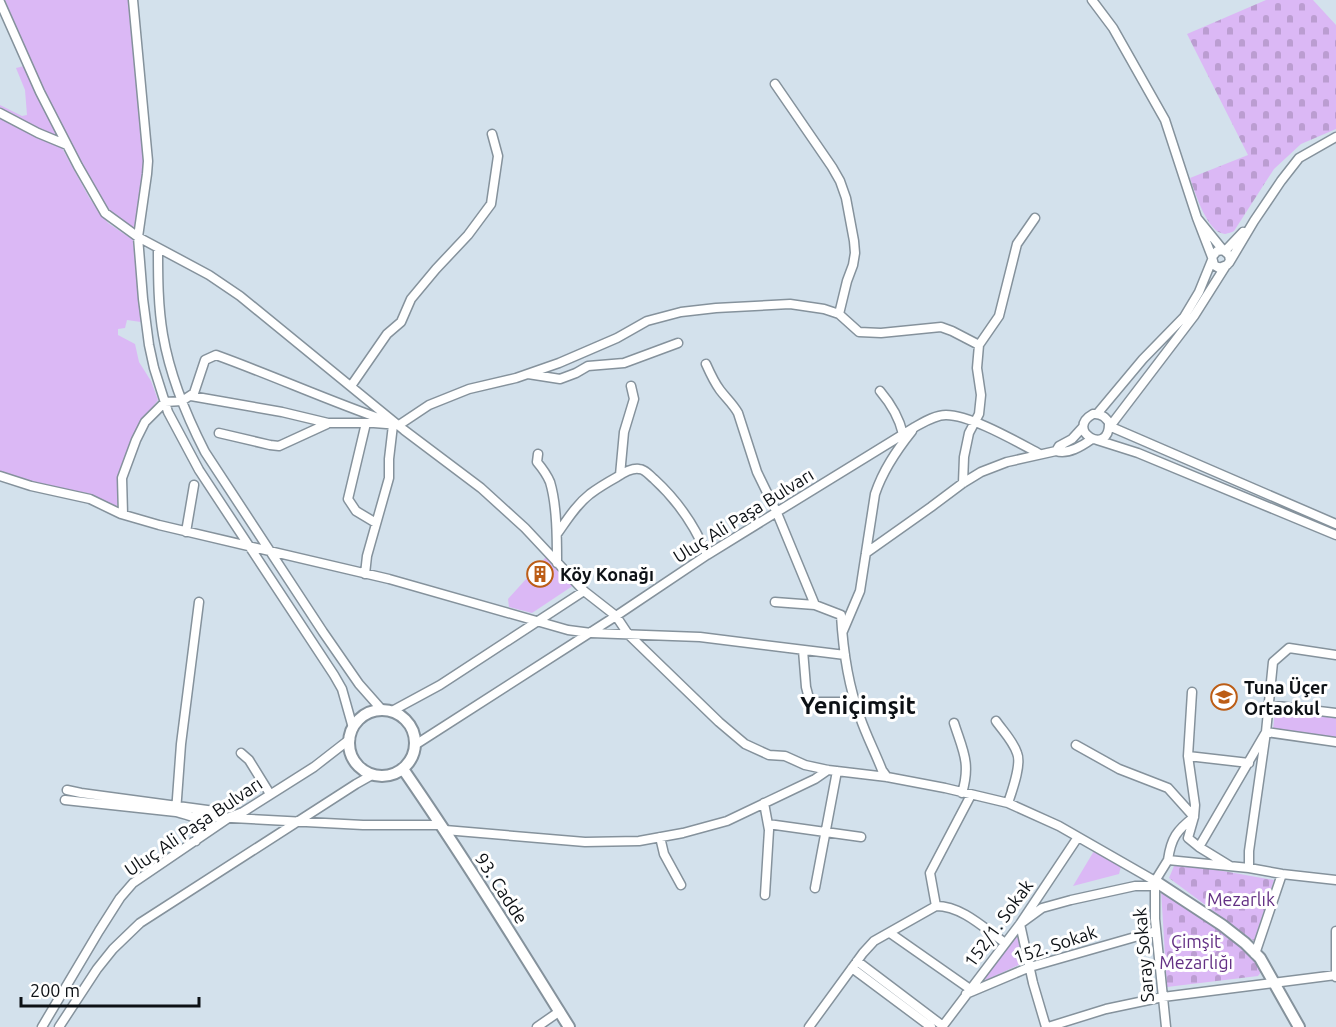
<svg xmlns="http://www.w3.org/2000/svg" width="1336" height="1027" viewBox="0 0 1336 1027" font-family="Ubuntu,sans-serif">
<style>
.green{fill:#dbb8f5}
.cemetery{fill:url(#cemetery-stones)}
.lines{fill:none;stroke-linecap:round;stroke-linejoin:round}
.minor-casing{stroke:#85929c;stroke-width:11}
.major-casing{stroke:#85929c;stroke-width:14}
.minor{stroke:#fff;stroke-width:8}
.major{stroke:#fff;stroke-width:10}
.labels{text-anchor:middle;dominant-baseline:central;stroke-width:6;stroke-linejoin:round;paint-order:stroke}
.street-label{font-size:18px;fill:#0d1115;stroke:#fff}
.poi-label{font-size:18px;font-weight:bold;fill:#0d1115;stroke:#fff;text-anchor:start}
.park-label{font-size:18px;fill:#633084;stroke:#fff}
.district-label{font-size:24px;font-weight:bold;fill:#0d1115;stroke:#fff}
</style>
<defs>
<pattern id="cemetery-stones" width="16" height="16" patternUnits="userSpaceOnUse" patternTransform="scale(1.5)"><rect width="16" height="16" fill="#dbb8f5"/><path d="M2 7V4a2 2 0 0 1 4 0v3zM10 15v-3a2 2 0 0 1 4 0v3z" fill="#bb9dd1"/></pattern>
</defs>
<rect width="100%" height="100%" fill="#d3e1ec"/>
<path class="green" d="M5,0H128L144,163L136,230L114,215L102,201L78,157L33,68Z
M24,66L57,137L55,138L0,110V105L22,116L27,115L25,90L16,68Z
M0,115L61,146L90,199L108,223L133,240L141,322L127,320L125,328L118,329V335L135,344L139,362L151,381L158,400L146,416L137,433L118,508L88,493L69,491L31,484L0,473Z
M546,557L574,585L532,613L509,607L508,599Z
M1275,710L1336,718V738L1273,730Z
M1094,851L1121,866L1119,874L1073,886Z
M1018,937L1025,962L986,980L984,978L1014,938Z"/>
<path class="cemetery" d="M1266,0H1313L1336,25V129L1301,144L1274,169L1234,231C1233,232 1225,234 1225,234C1207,233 1195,192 1190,178L1248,155L1187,34Z
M1174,866H1195L1274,880L1254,941L1169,878Z
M1161,890L1241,944L1253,957L1261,972L1258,976L1167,987Z"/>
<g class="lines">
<g class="minor-casing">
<path id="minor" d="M133,0L148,161L147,174L138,237L143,299L149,345L154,368L168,412L199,470L334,675L342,689L353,728
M1092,0L1113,28L1165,120L1197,218
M0,2L40,92L78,166L105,213L138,237L209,275L240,296L404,430L481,488L525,528L584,591L616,616L628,634L719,722L745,744L769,755L785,756L805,765L828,770L887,777L945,788L1008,803L1059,826L1155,881
M775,84L832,167L840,181L846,198L854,241L855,253L853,265L847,281L839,314
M0,113L38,133L67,145
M158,248C158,277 158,306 163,335C170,376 186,415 205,452L323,632L359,684L382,710
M1225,251L1243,232
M1212,257L1197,218L1223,250L1229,255L1230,261L1227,265L1219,268L1214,265L1212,257L1217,251L1223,250
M1229,263L1254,221L1281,181L1299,158L1336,137
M706,364C710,373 714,382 720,390C726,398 733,404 738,413L757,472L777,513L815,605L841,615C843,650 848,685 860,717C866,735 875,752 882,770L887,777
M528,374L560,379L576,373L588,366L624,363L678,343
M351,386L387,334L401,322L411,299L436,269L468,235L491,204L498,156L492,134
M880,391C891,404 899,417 903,434
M191,396L282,412L328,423H374L399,425L429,405L469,389L516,378L559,363L617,338L647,321L681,312L716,308L790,304L824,309L839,314L859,332L881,333L941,327L952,331L979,345
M1093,414C1102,413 1106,418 1111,425L1109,424C1109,457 1064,430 1093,414Z
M1097,414L1143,359L1184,317L1199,292L1212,260
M366,423L348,499L356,511L376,523
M1111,425L1194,316L1225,267
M1109,426L1336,524
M219,433L270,445L279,446L327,424
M1097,440L1138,453L1336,535
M1056,451L1059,446L1072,439L1083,427
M538,454L537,462C542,468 547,475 550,482C557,505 557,539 557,563
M620,475L624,432L634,399L631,386
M0,476L31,486L90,499L121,514L159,525L389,579L568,630L591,633L700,637L845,655
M963,483L964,457L969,433L979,414L981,395L977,368L979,345L999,316L1017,244L1035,218
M123,514L122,478L136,440L145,422L165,402L182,401L194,393L205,360L216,355C274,376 329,401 387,421
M186,532L194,485
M557,534C567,520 576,505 590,494C598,488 608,482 617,477C623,473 632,468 639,469C645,469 649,475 654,479C677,500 695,526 707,555
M866,553L931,507L963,483L981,472L1007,462L1056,451C1068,455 1082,446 1092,439
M365,574L367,556L389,478V459L393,425
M775,602L815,605
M843,631L860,591L875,494C883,470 896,451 912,431
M803,650L806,687L810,702H855
M1192,692L1188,756L1195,805L1194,817L1188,838L1199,847L1230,866
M1269,705L1336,713
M392,711L440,685L584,591
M996,721C1003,731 1013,741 1017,753C1022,764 1012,791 1008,803
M954,723C963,751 971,763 962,793
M415,745L616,616L707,555L915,427C924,422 935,415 946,415C971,415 1017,442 1040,454
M1076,745L1119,769L1168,788L1194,817C1177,830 1171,838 1168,860
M241,753L249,760L270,794
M1188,756L1249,763
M67,790L81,793L222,812
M65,800L176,812C195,817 207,818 196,841
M764,803L769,830L765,895
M176,812L181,744L199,602
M193,816L363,825H441
M768,824L861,837
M445,830L585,842L639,841L683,833L727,821L815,779L828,770
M660,837L664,854L681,885
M1199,847L1266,732L1336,742
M1249,868V851L1266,732L1273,662L1289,648L1336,655
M1155,881L1168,860L1249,868L1282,874L1336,880
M1155,881V919L1166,1027
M815,888L837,771
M936,906L930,873L971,795
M1336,931V977
M890,933L970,989
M1255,954L1282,874
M857,961L943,1026
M852,968L931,1027
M966,994L1030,967L1156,931
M42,1027L99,931L120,898L133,883L230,817L243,812L314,767L350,739
M59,1027L97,969L113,949L140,923L356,784L372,775
M537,1027L560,1011
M809,1027L863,953L874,941L936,906C962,906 984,928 1005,943
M942,1027L1020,924L1078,837
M1046,1027L1033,983L1020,924L1042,908L1071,900L1135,886H1155
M1048,1027L1106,1009L1163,997L1336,975"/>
</g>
<g class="major-casing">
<path id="major" d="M349 743a33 33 0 1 1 66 0a33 33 0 1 1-66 0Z
M403,769C461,853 515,940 569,1027
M1155,881L1222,925L1245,943L1260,958L1299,1027"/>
</g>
<use href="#minor" class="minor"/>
<use href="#major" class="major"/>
</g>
<defs>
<g id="building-ring" transform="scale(1.35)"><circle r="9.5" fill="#fff" stroke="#bc5d16" stroke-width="1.5"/><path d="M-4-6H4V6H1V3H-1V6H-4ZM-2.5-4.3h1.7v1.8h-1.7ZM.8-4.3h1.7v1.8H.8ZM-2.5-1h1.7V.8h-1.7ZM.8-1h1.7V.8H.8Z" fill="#bc5d16"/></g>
<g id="school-ring" transform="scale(1.35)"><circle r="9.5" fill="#fff" stroke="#bc5d16" stroke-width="1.5"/><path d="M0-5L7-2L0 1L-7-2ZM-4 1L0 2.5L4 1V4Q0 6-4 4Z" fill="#bc5d16"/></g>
</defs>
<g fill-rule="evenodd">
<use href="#building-ring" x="540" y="574"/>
<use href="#school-ring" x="1224" y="697"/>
</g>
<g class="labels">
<g class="street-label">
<text transform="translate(743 515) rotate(-32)">Uluç Ali Paşa Bulvarı</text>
<text transform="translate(193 826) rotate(-34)">Uluç Ali Paşa Bulvarı</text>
<text transform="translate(502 888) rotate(57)">93. Cadde</text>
<text transform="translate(998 923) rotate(-54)">152/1. Sokak</text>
<text transform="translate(1055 944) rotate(-18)">152. Sokak</text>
<text transform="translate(1143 955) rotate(-95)">Saray Sokak</text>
</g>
<g class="poi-label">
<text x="560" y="574">Köy Konağı</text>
<text x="1244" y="687">Tuna Üçer<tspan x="1244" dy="21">Ortaokul</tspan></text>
</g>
<g class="park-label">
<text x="1241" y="899">Mezarlık</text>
<text x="1196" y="941">Çimşit<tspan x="1196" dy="21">Mezarlığı</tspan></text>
</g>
<g class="district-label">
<text x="858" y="705">Yeniçimşit</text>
</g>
</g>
<path d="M21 997v9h178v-9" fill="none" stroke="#0d1115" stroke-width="3"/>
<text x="30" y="997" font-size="18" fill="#0d1115" stroke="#ffffff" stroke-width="4.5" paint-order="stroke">200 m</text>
</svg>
